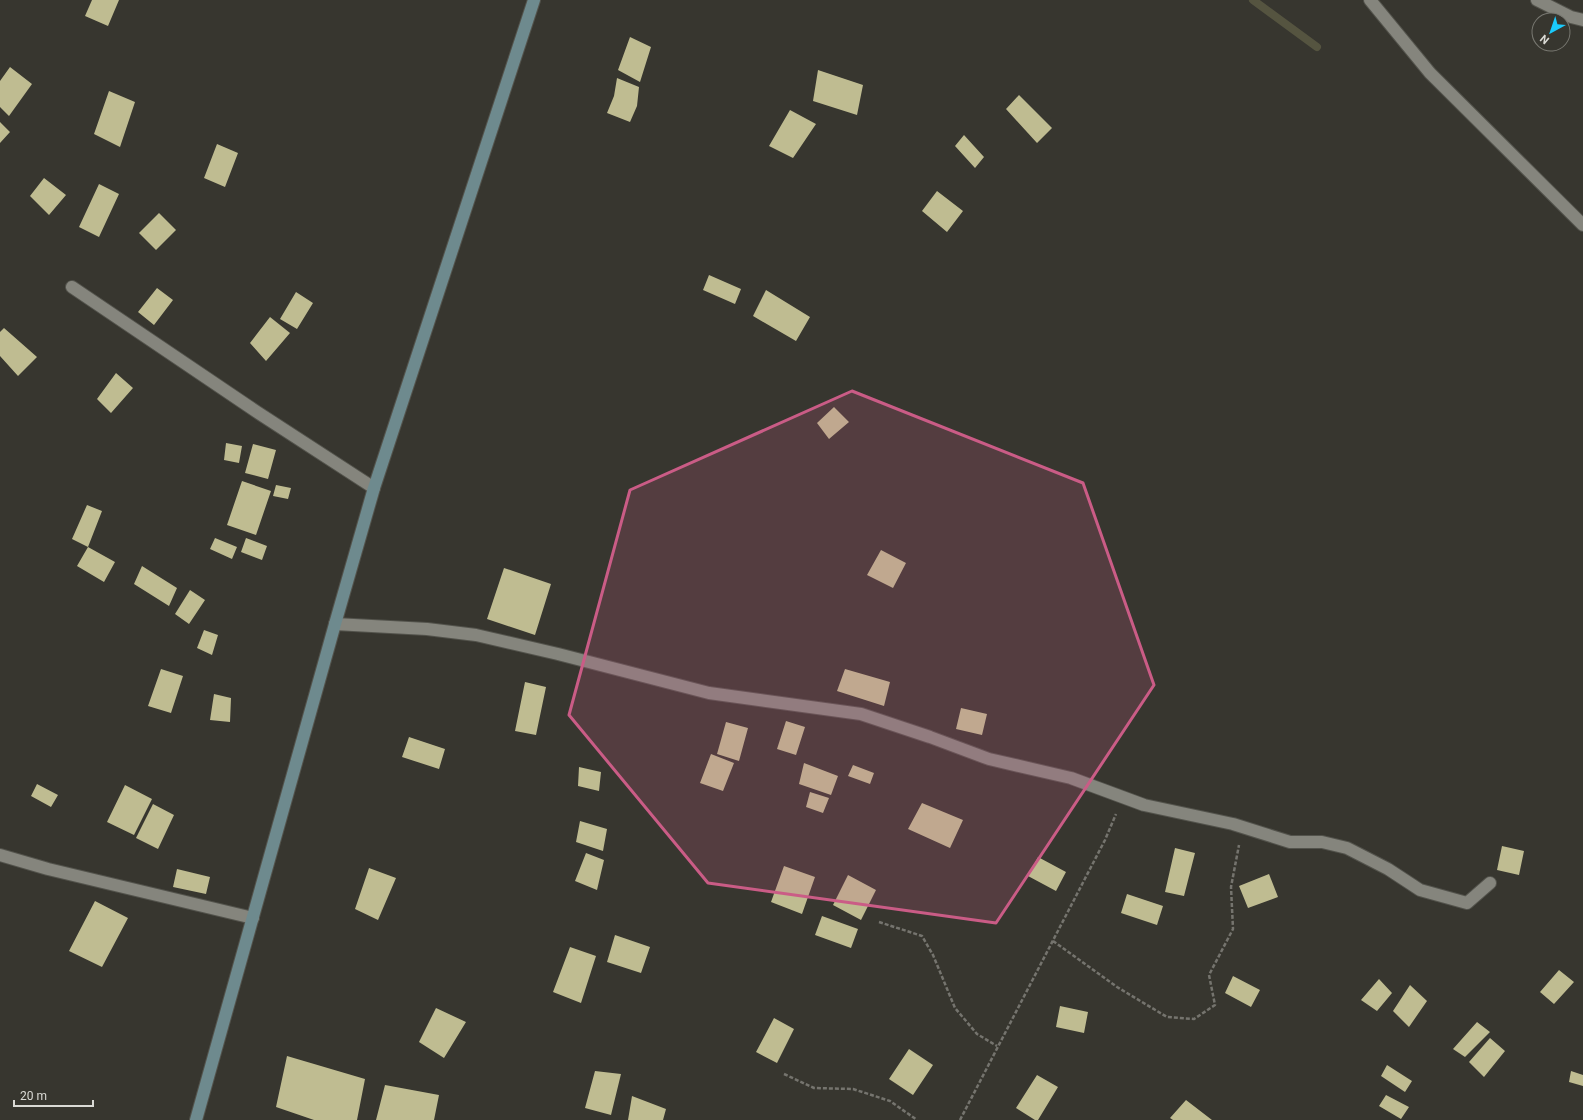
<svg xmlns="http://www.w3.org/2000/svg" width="1583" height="1120" viewBox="0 0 1583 1120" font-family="Roboto,sans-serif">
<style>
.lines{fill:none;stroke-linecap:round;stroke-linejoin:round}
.stream{stroke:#555440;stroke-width:8}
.building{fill:#bfbc91}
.street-casing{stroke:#53534c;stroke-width:14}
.secondary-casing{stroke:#53534c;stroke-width:14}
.path{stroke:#75746e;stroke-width:2.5;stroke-dasharray:4 2;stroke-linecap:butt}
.street{stroke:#85857d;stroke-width:12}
.secondary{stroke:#6e8a8e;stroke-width:12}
.marked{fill:#ca5c86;fill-opacity:0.2;stroke:#ca5c86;stroke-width:3;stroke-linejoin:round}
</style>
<rect width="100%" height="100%" fill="#37362f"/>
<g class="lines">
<path class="stream" d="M1253,0L1317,47"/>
</g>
<path class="building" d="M92,0H119L108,26L85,16Z
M630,37L651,47L640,82L618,70Z
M10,67L32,84L9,116L0,107V81Z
M818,70L863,85L857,115L813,101Z
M617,78L639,87L637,106L630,122L607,113L614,96Z
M109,91L135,102L120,147L94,134Z
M1019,95L1052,128L1037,143L1006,109Z
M790,110L816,124L793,158L769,146Z
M0,122L10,132L0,143Z
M964,135L984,157L975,168L955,146Z
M217,144L238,153L225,187L204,178Z
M44,178L66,195L49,215L30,196Z
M99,184L119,194L99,237L79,227Z
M937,191L963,211L947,232L922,211Z
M159,213L176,230L156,250L139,233Z
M709,275L741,289L735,304L703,290Z
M157,288L173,300L154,325L138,312Z
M766,290L810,317L796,341L753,316Z
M296,292L313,303L297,329L280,319Z
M270,317L290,333L266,361L250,343Z
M4,328L37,357L18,376L0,356V332Z
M116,373L133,388L111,413L97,399Z
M834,407L849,422L829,439L817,423Z
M226,443L242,446L239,463L224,460Z
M253,444L276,450L268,479L245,473Z
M242,481L271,491L256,535L227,525Z
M276,485L291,488L288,499L273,496Z
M87,505L102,511L88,547L115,562L104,582L77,566L88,547L72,539Z
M215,538L237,547L232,559L210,549Z
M246,538L267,546L262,560L241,552Z
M881,550L906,563L893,588L867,575Z
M142,566L177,588L169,606L134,584Z
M504,568L551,584L535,635L487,619Z
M190,590L205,600L189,624L175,614Z
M204,630L218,635L212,655L197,648Z
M161,669L183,676L171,713L148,706Z
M845,669L890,682L884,706L837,691Z
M525,682L546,687L536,735L515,731Z
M214,694L231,698L230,722L210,720Z
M961,708L987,714L982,735L956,729Z
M786,721L805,727L796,755L777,749Z
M726,722L748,728L739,761L717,754Z
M409,737L445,749L439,769L402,757Z
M711,754L734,763L723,791L700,783Z
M804,763L838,776L831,795L799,784Z
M853,765L874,773L870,784L848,776Z
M579,767L601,772L599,791L578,786Z
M37,784L58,795L51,807L31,796Z
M125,785L152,799L134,835L107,822Z
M810,792L829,798L823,813L806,807Z
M922,803L963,820L950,848L908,829Z
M153,804L174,815L158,849L136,838Z
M580,821L607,829L603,851L576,842Z
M1502,846L1524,851L1519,875L1497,870Z
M1175,848L1195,853L1184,896L1165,892Z
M586,853L604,860L597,890L575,881Z
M1038,857L1066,872L1056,891L1028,876Z
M784,866L815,877L802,914L771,902Z
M369,868L396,878L378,920L355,909Z
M177,869L210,877L206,894L173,887Z
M1269,874L1278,897L1248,908L1239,886Z
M848,875L876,890L861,920L833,905Z
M1127,894L1163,906L1157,925L1121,913Z
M95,901L128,918L102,967L69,951Z
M822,916L858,929L851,948L815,935Z
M615,935L650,947L641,973L607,962Z
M570,947L596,956L581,1003L553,992Z
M1559,970L1574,982L1554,1004L1540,992Z
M1233,976L1260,990L1251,1007L1225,993Z
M1379,979L1392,993L1377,1011L1361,1000Z
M1410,985L1427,1001L1409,1027L1393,1011Z
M1060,1006L1088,1012L1084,1033L1056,1027Z
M436,1008L466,1022L444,1058L419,1042Z
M774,1018L794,1029L777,1063L756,1052Z
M1477,1022L1490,1032L1465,1057L1453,1049Z
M1490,1038L1505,1051L1484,1077L1469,1062Z
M909,1049L933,1065L913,1095L889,1079Z
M287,1056L365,1079L357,1120H314L276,1107Z
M1387,1065L1412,1081L1405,1092L1381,1076Z
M595,1071L621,1074L611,1115L585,1108Z
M1571,1071L1583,1075V1086L1569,1082Z
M1037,1075L1058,1087L1038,1120H1035L1016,1108Z
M385,1085L439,1095L434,1120H376Z
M1386,1095L1409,1107L1401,1119L1379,1106Z
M632,1096L666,1109L663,1120H628Z
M1186,1100L1212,1120H1173L1170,1118Z"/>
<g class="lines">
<g class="street-casing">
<path id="street" d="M1370,0L1430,73L1583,225
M1537,0L1571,17L1583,20
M72,287L257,412L374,488
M335,624L427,629L476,635L558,654L709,693L861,714L930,737L989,759L1071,778L1144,805L1233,824L1290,842H1322L1347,848L1388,869L1420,890L1467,903L1490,883
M0,855L48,869L253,918"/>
</g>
<g class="secondary-casing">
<path id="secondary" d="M196,1120L335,624L374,488L534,0"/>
</g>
<path class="path" d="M879,922L922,936L933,955L955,1008L977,1034L997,1046
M1053,941L1117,987L1167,1017L1194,1019L1215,1005L1209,975L1233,929L1231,887L1239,845
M784,1074L814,1088L853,1089L890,1101L917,1120
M960,1120L1105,840L1116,814"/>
<use href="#street" class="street"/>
<use href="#secondary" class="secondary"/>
</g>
<path class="marked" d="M852,391L1083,483L1154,685L996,923L708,883L569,715L630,490Z"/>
<g transform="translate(1551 32) rotate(220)"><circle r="19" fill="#37362f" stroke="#787871"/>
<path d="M0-3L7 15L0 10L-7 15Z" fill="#1acafc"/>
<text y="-6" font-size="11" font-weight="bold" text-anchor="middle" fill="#dadad5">N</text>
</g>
<path d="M14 1100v6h79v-6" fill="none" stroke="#dadad5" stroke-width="2"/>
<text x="20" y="1100" font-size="12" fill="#dadad5" stroke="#37362f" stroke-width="3" paint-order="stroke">20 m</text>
</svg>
